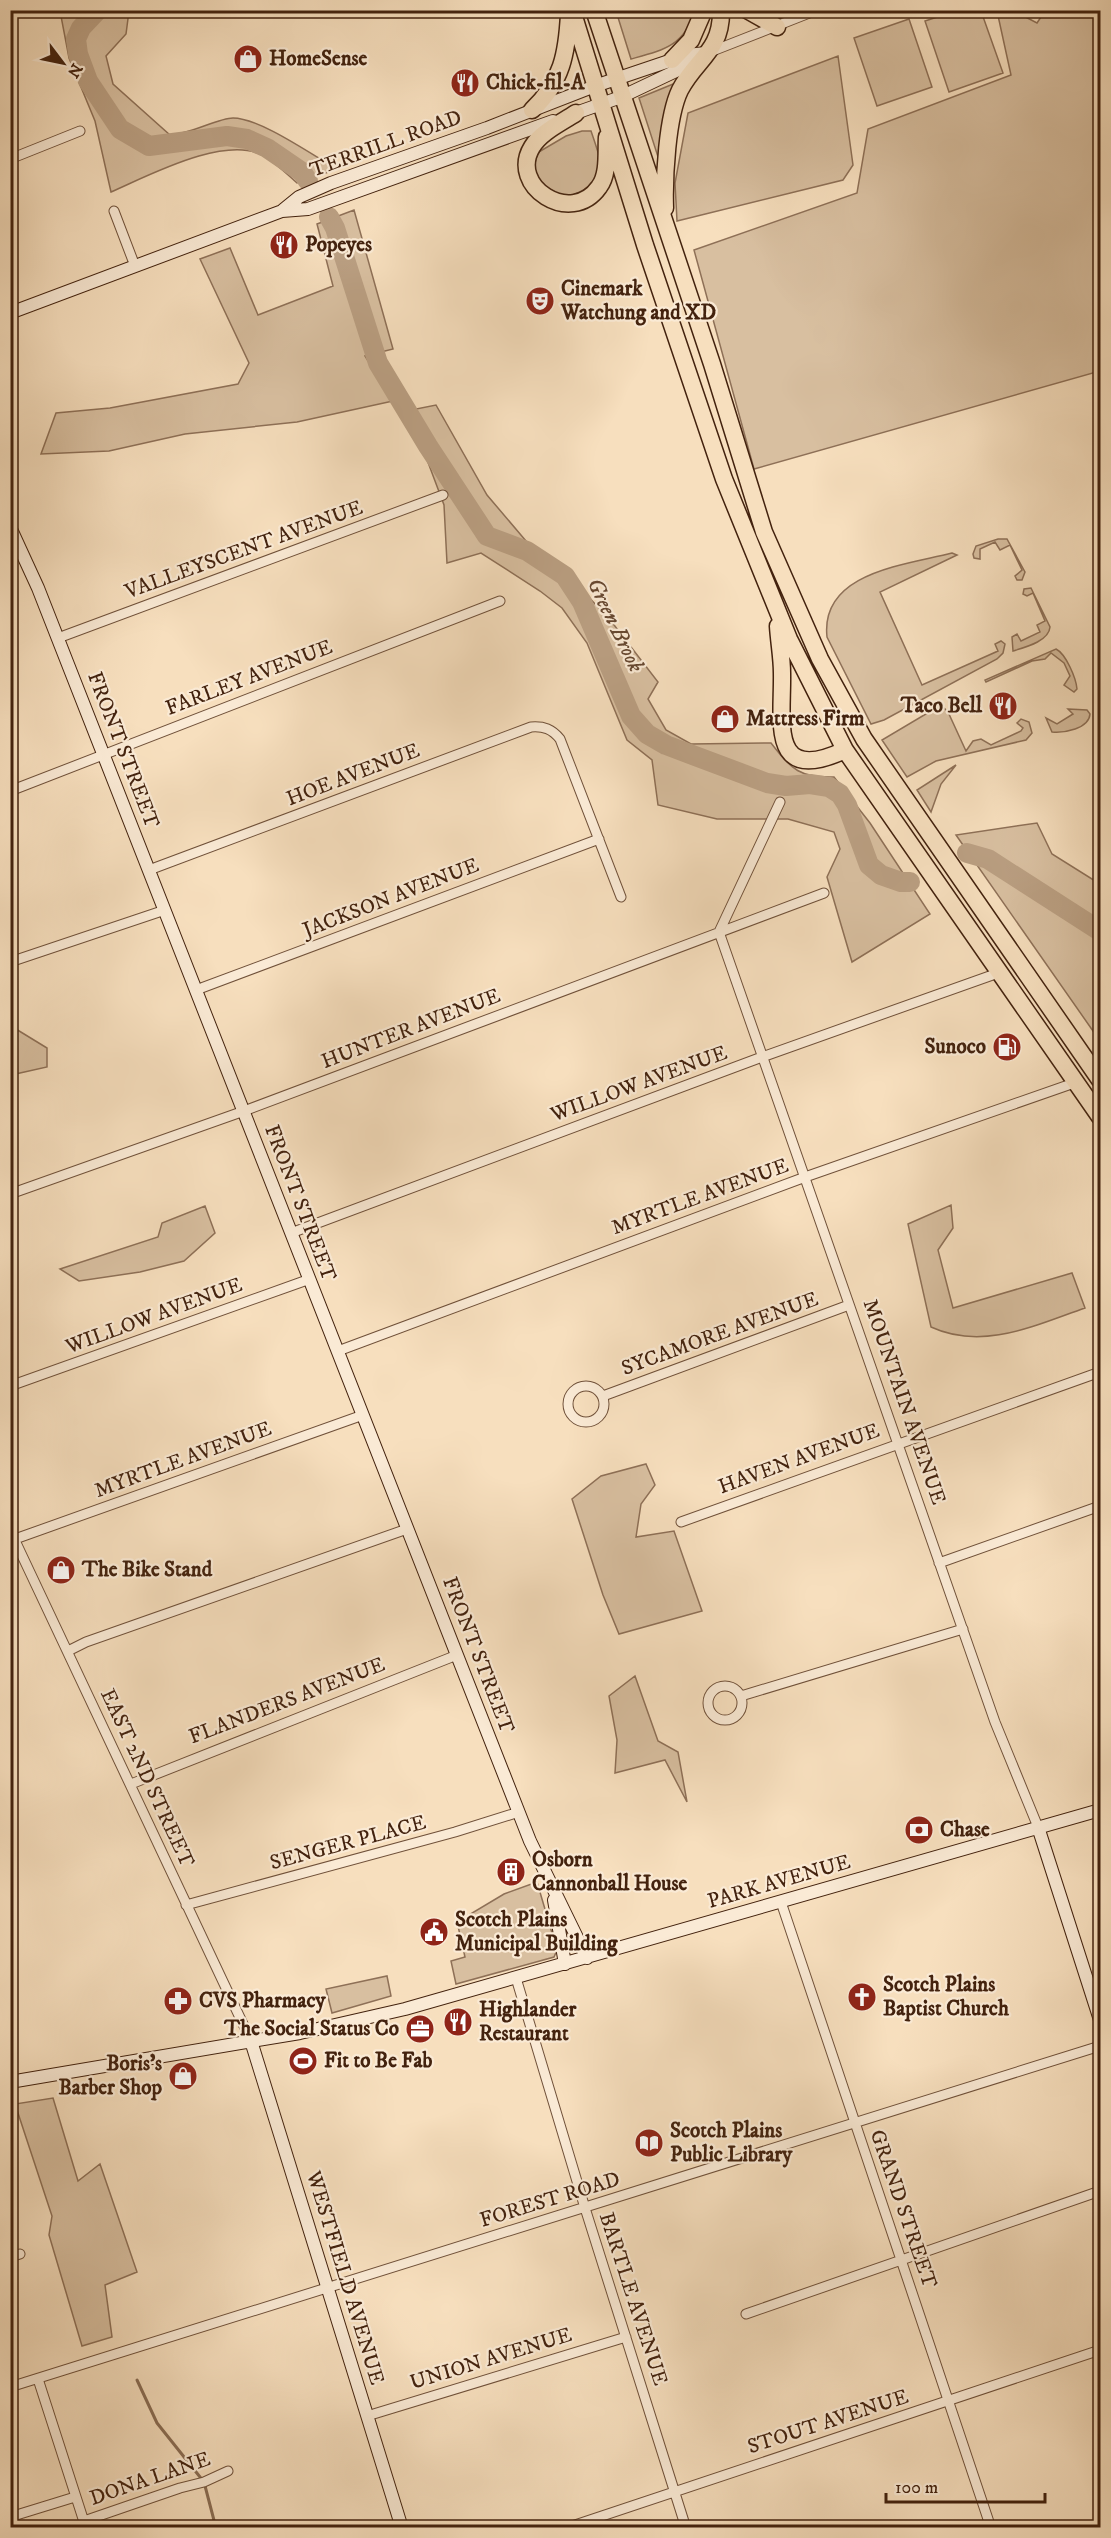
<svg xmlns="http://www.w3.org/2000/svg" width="1111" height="2538" viewBox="0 0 1111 2538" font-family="'IM FELL DW Pica',serif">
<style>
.green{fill:#d8bfa0;stroke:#8e7057;stroke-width:1.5}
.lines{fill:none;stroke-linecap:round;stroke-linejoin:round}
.stream{stroke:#8a6d54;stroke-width:3}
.river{stroke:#ba9f82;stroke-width:20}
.street-casing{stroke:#70513a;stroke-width:11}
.secondary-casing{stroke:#43220e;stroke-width:14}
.highway-casing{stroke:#43220e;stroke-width:19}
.street{stroke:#faead5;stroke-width:9}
.secondary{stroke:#faead5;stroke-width:12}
.highway{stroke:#f7dfbe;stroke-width:16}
.labels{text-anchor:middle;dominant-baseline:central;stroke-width:4.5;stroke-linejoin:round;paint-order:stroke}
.poi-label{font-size:21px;font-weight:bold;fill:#43220e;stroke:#faead5;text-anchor:start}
.street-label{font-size:21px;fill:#43220e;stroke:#faead5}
.water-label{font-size:22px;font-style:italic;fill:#674831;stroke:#faead5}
</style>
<rect width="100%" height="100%" fill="#f7dfbe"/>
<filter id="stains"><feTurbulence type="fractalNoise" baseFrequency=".00333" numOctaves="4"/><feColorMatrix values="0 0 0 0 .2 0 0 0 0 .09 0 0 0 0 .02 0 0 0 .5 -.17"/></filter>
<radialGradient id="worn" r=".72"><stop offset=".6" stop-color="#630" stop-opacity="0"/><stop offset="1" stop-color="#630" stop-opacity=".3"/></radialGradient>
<path class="green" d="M60,11H129L126,34L106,56L113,84L170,135C191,134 218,118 233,118C260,118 312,155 337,169L297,183C287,174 276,163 264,156C226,134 148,176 111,192L95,121L69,58Z
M616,11H695C684,46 664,50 631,59Z
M956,11H981L1003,73L949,92L925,21Z
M997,11H1014L1037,23L1045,11H1100V371L754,469L694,250L857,193L868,129L1011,75Z
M909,19L932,87L877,106L854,38Z
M838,56L853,165L843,180L677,221L675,183L688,113Z
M678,82L660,163L639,98Z
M582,131H591C605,171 608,181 566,198L540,184L534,169L537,153L566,136Z
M354,210L393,349L365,356L393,401L297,422L185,434L109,451L41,454L56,413L110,408L238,384L249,363L200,259L230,248L258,315L333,286L317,224Z
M436,405L487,495L526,541L554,560L611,621L658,682L648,699L666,730L691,744L771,743C792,770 800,778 834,777L870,823L930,914L852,962L827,877L840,849L834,832L788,819H717L658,805L652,760L627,740L587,643L562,608L540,591L481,553L447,563L444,505L426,457L401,412Z
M998,539H1007L1025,572L1022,580H1017L1015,576L1022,570L1010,545L1000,550L995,542L980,549V559L974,558L973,554L976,546Z
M952,553L957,555L880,592L922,685L998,651L995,644L1001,641L1005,644L1003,653L997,659L884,720L871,724L827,637C820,572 906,565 952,553Z
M1031,588L1050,627C1049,641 1026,647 1013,651L1012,637L1017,634L1021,641L1040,632L1037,625L1045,621L1033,593L1027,596L1023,594L1024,589Z
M1056,649C1066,654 1076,678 1077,689L1074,692L1064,685L1070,676L1064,663L1051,653L1045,659L1032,661L986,682L985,680Z
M941,705L948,712L966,751L973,741L981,739L991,745L1021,731L1023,728L1017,723L1021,719L1029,722L1032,733L1026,740L936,761L907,777L882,740Z
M1068,709L1087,710L1090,714C1089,729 1064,733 1052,732L1046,718L1057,724L1073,714Z
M956,765L941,784L931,812L917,790Z
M1037,823L1052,854L1100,884V1041L956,835Z
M11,1026L47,1048V1067L11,1075Z
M951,1205L953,1228L938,1250L953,1308L1072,1273L1085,1308C1036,1325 983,1351 931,1327L908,1224Z
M205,1206L215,1233L184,1261L140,1272L79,1281L60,1269L158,1237L162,1223Z
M646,1464L655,1485L641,1504L636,1537L674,1531L702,1611L619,1634L603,1595L572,1499L601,1476Z
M635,1676L658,1741L678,1752L687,1802L665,1760L615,1773L617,1740L609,1696Z
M537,1882L557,1950L554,1957L456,1984L451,1961L465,1957L458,1926L462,1919L504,1894Z
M387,1976L391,1996L332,2013L326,1989Z
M53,2098L78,2181L100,2164L137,2272L105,2285L112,2337L82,2346L49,2235L52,2216L15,2104Z"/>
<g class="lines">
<path class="stream" d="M137,2380L157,2423L204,2482L216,2528"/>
<path class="river" d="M98,10L81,28L76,39L78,54L88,81L120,129L149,146L227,136L247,139L267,148L302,172L308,181
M329,217L335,228L378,363L428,446L487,536L527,551L565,576L582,602L631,716L647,734L666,745L767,783L786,786L810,784L829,787L840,794L847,805L869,865L881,875L901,882H910
M967,853L988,859L1100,931"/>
<g class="street-casing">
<path id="street" d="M710,52L817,10
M10,159L80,131
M114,211L135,266
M58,638L443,495
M10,791L500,601
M780,802L719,932L995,1722L1038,1827
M149,870L531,727C544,726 552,729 560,739L621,897
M10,962L165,910
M196,990L599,839
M10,1194L244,1111L824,893
M291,1233L762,1057L1001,972
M338,1351L808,1176L1077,1082
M10,1386L310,1279
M568 1404a18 18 0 1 1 36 0a18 18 0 1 1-36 0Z
M603,1396L849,1305
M681,1522L1100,1372
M10,1530L251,2041
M15,1539L363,1415
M939,1563L1100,1506
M68,1651L86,1642L407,1529
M708 1703a17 17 0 1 1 34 0a17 17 0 1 1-34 0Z
M741,1696L963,1629
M131,1784L457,1655
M781,1902L991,2528
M186,1905L455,1832L519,1812
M516,1978L585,2208L686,2528
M10,2257L20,2254
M746,2314L1100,2191
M38,2379L86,2528
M10,2387L1100,2046
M367,2416L626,2337
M10,2517L75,2497
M84,2521L180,2488L204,2482L228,2471
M566,2528L1100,2350"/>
</g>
<g class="secondary-casing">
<path id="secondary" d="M570,115L621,97L697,61
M283,210L299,197L331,183L487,128L595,86L687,55L706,53
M10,313L282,211L308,209L553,121
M10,527L38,588L530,1841L587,1958
M1038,1827L1100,2020
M554,1900L565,1964
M251,2041L402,2528
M10,2082L300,2033L405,2009L1100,1810"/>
</g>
<g class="highway-casing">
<path id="highway" d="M572,10L645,245L724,479L789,639L845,750L1100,1117
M594,10L712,364L764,532L820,659L864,739L1100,1080
M747,10L777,27
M672,60L691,40L704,10
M532,110C562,82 567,53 569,14
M576,113C561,123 541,132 532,147C508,186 571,227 599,187C609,174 606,151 607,137
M665,208C664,178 667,117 680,90C696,59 722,51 721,10
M778,626C779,642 782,658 782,673C783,721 768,786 845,750"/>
</g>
<use href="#street" class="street"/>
<use href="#secondary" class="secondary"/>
<use href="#highway" class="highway"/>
</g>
<defs>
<g id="shop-disc" transform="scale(1.5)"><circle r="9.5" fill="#8f2418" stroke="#faead5"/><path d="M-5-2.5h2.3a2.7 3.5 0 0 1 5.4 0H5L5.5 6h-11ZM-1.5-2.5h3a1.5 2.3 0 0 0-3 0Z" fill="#fff"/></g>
<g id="restaurant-disc" transform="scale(1.5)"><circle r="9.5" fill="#8f2418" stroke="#faead5"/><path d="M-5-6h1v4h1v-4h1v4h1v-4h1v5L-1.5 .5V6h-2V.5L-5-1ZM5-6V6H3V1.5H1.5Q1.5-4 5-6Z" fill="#fff"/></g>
<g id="theatre-disc" transform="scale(1.5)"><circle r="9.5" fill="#8f2418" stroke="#faead5"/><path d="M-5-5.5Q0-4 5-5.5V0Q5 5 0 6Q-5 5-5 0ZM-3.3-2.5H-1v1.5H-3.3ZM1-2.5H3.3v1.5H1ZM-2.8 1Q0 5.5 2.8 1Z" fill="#fff"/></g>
<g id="fuel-disc" transform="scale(1.5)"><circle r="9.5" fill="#8f2418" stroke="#faead5"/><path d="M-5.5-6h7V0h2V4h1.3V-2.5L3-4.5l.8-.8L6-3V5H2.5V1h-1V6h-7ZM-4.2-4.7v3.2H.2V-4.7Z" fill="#fff"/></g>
<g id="bank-disc" transform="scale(1.5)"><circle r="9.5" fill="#8f2418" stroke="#faead5"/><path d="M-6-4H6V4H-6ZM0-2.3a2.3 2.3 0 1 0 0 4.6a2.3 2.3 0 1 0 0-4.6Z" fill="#fff"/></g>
<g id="building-disc" transform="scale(1.5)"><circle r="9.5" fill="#8f2418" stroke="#faead5"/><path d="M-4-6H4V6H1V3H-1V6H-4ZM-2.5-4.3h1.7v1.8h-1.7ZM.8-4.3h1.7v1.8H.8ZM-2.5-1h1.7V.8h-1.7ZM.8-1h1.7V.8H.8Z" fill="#fff"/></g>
<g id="civic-disc" transform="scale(1.5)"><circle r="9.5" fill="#8f2418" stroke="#faead5"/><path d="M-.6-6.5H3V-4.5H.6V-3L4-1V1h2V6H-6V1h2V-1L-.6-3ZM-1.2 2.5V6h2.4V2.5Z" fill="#fff"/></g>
<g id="church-disc" transform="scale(1.5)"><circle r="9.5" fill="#8f2418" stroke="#faead5"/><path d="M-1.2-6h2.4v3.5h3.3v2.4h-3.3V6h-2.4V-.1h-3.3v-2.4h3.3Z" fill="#fff"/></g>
<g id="pharmacy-disc" transform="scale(1.5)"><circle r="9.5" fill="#8f2418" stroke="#faead5"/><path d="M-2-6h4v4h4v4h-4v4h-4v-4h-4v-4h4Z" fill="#fff"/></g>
<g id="office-disc" transform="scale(1.5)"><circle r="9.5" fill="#8f2418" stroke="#faead5"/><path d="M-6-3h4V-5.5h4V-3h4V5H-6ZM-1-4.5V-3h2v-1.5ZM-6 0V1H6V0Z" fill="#fff"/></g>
<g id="stadium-disc" transform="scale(1.5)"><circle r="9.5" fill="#8f2418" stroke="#faead5"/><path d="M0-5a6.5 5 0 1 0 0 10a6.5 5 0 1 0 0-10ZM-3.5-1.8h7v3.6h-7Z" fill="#fff"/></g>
<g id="library-disc" transform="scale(1.5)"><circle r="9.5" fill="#8f2418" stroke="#faead5"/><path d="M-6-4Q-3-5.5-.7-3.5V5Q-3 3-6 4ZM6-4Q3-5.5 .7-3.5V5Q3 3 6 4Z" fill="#fff"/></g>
</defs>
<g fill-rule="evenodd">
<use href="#shop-disc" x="248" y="59"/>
<use href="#restaurant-disc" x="465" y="83"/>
<use href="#restaurant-disc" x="284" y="245"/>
<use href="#theatre-disc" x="540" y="301"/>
<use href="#restaurant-disc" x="1003" y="706"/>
<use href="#shop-disc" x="725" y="719"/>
<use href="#fuel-disc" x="1007" y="1047"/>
<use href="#shop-disc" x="61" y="1570"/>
<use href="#bank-disc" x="919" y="1830"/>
<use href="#building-disc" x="511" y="1872"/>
<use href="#civic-disc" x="434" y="1932"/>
<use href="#church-disc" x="862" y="1997"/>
<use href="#pharmacy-disc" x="178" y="2001"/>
<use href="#restaurant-disc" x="458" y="2022"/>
<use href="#office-disc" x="420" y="2029"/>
<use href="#stadium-disc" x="303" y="2061"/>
<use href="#shop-disc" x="183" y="2076"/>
<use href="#library-disc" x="649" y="2143"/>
</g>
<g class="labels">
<g class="poi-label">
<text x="269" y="59">HomeSense</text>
<text x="486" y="83">Chick-fil-A</text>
<text x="305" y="245">Popeyes</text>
<text x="561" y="289">Cinemark<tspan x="561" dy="24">Watchung and XD</tspan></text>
<text x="982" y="706" text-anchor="end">Taco Bell</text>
<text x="746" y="719">Mattress Firm</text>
<text x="986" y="1047" text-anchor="end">Sunoco</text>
<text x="82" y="1570">The Bike Stand</text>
<text x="940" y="1830">Chase</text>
<text x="532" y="1860">Osborn<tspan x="532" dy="24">Cannonball House</tspan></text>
<text x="455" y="1920">Scotch Plains<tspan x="455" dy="24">Municipal Building</tspan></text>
<text x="883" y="1985">Scotch Plains<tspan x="883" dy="24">Baptist Church</tspan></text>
<text x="199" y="2001">CVS Pharmacy</text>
<text x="479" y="2010">Highlander<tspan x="479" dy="24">Restaurant</tspan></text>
<text x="399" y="2029" text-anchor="end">The Social Status Co</text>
<text x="324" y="2061">Fit to Be Fab</text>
<text x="162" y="2064" text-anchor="end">Boris’s<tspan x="162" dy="24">Barber Shop</tspan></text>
<text x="670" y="2131">Scotch Plains<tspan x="670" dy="24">Public Library</tspan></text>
</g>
<g class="street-label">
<text transform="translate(386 144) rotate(-20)">TERRILL ROAD</text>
<text transform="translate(244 550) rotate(-20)">VALLEYSCENT AVENUE</text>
<text transform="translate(249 678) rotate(-21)">FARLEY AVENUE</text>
<text transform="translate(123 750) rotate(69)">FRONT STREET</text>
<text transform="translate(353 775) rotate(-21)">HOE AVENUE</text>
<text transform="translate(391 898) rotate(-21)">JACKSON AVENUE</text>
<text transform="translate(411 1029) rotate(-21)">HUNTER AVENUE</text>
<text transform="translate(639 1084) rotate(-20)">WILLOW AVENUE</text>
<text transform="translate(700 1197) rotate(-20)">MYRTLE AVENUE</text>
<text transform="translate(300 1203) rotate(69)">FRONT STREET</text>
<text transform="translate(154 1316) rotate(-20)">WILLOW AVENUE</text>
<text transform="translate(720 1334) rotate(-20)">SYCAMORE AVENUE</text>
<text transform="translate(904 1402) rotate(71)">MOUNTAIN AVENUE</text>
<text transform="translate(799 1459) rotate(-20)">HAVEN AVENUE</text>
<text transform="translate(183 1460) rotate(-20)">MYRTLE AVENUE</text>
<text transform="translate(478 1655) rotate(69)">FRONT STREET</text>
<text transform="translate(287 1701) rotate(-21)">FLANDERS AVENUE</text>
<text transform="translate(147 1778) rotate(65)">EAST 2ND STREET</text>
<text transform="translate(348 1843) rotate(-15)">SENGER PLACE</text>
<text transform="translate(779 1882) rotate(-16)">PARK AVENUE</text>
<text transform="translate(550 2200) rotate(-17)">FOREST ROAD</text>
<text transform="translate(903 2209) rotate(71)">GRAND STREET</text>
<text transform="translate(345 2278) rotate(73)">WESTFIELD AVENUE</text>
<text transform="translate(633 2299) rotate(72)">BARTLE AVENUE</text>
<text transform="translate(491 2359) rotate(-17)">UNION AVENUE</text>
<text transform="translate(828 2422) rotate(-18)">STOUT AVENUE</text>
<text transform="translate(150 2479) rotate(-19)">DONA LANE</text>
</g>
<g class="water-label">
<text transform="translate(615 625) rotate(64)">Green Brook</text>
</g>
</g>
<rect width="1111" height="2538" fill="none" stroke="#f7dfbe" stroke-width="36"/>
<rect x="12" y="12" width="1087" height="2514" fill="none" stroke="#43220e" stroke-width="3"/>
<rect x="18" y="18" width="1075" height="2502" fill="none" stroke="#43220e" stroke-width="1.5"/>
<g transform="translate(63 63) rotate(122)" stroke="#faead5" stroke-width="4.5" paint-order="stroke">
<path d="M0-4.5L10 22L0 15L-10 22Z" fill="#43220e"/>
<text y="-9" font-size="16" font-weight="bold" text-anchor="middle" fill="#43220e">N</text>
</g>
<path d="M886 2493v9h159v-9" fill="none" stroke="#43220e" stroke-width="3"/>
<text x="895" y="2493" font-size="18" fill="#43220e" stroke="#faead5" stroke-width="4.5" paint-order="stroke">100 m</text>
<rect width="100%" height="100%" filter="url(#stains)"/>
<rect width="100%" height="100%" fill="url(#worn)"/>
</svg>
